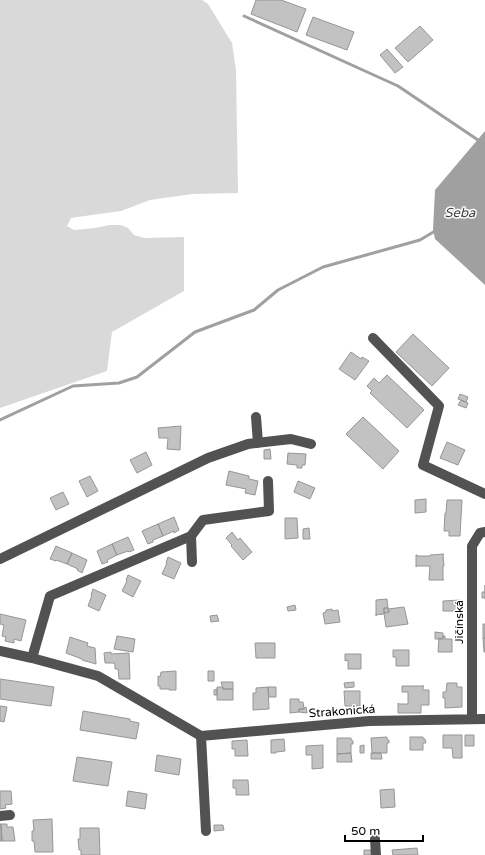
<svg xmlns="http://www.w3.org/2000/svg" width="485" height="855" viewBox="0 0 485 855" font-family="'Varela Round',sans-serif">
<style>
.green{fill:#d9d9d9}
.water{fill:#a0a0a0}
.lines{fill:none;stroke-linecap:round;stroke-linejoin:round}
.stream{stroke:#a0a0a0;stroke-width:3}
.building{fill:#c2c2c2;stroke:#969696}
.minor{stroke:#525252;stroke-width:10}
.labels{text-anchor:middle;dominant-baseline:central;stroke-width:3;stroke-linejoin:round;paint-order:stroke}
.street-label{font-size:12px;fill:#000;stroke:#fff}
.water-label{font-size:13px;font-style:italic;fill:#414141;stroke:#fff}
</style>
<rect width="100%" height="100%" fill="#fff"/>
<path class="green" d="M0,0H202L208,4L232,43L236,70L238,193L192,194L150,200L121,211L99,214L71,218L67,226L74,230L95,228L109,225H121L128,228L134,235L144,238L184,237V291L112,332L107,371L0,408Z"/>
<path class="water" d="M485,131V285L435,239L433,230L435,190Z"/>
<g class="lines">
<path class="stream" d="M244,16L398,86L478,140L485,148
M0,420L73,386L119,383L137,377L195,332L254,310L278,290L323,267L420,240L435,231"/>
</g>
<path class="building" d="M256,0H281L306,9L297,32L251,14Z
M313,17L354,32L347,50L306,35Z
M420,26L433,40L408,62L395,48Z
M387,49L403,67L395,73L380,55Z
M413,334L449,368L432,386L396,352Z
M351,352L361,359L362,357L369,361L355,380L339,369Z
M387,375L424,410L407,428L370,393L372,391L367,386L374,378L379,383Z
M460,394L468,397L466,402L458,399Z
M461,400L468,403L466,408L458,405Z
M363,417L399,451L383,469L346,434Z
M181,426L180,450L167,449L168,438H159L158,428Z
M447,442L465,450L458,465L440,458Z
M270,449L271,459H264V450Z
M146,452L152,465L137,473L130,460Z
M288,453L306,454L305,465H302V468H297V465L287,464Z
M229,471L249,476V479L258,481L255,495L245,493L246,489L226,485Z
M90,476L98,491L87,497L79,481Z
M298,481L315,488L310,499L294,492Z
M63,492L69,504L56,510L50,498Z
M426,499V512L415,513V500Z
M447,500H462L460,536H449V531H444L445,513H446Z
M174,517L179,530L174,533V531L163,536L158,524Z
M285,518H297L298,538L285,539Z
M158,524L163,536L153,540V542L148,544L142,531Z
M309,528L310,539H303V529Z
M232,532L238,540L240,538L252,552L243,560L231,546L232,545L226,538Z
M128,537L134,550L129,552L128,551L117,555L112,544Z
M112,544L117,555L107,560L108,562L102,564L97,551Z
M56,546L72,553L67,564L56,560V561L50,559Z
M72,553L87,560L82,573L77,570L78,569L67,564Z
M444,554L443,555L444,566H443V579L444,580H429V579L430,566H417L416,567V555H417V556H430V555Z
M168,557L181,563L174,579L162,574L167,563H166Z
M128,575L141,581L133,597L122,591L127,581L126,580Z
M485,585V598H482V592H485Z
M93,589L106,595L99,611L88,606L92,595H91Z
M387,599L388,608H384V614H381V615V614L376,615V616V600Z
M460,600L461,611H443V601Z
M295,605L296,610L288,611L287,607Z
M404,607L408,624L386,627L384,613L389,612L388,609Z
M384,608H388L389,612L384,613Z
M332,609V611L338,610L340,622L325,624L323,613L326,612V610Z
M0,614L26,620L21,641L14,639V643L5,641L6,637L2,636L4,625L0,624Z
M217,615L219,621L211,622L210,616Z
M483,624H485V638H483Z
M435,632L443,633V639H435Z
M117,636L135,639L133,652L114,649Z
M443,636H445V639H452V652H438L439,638L443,639Z
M70,637L88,643L87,646L95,648L96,664L82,660V659L66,653Z
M483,638H485V652H484Z
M255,643H275V658H256Z
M393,650H409V666H396V657H393Z
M111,652V654L129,653L130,679H119L118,669H115V664H114V663H105L104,653Z
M345,654H361V669H348V660L345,661Z
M176,671V690H169V689H160V686H158V676L160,677L161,672Z
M208,671H214V681H208Z
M0,679L54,687L51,706L0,699Z
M221,682H233V689H223Z
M354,682V687L345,688L344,683Z
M447,683H457V687H462V707L445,708V698H443V692H446Z
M402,686H424H423V690H429V705H421V713H398V703L399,704H408V692H402Z
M217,687H223V689H233V700H217Z
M268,687H276V697H269Z
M268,687L269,709L253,710V693H256V688Z
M217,689V695H214V690Z
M344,691H360V706H345Z
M290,699H299V702H303L304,709H299V712L290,713Z
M0,706L7,707L4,722L0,721Z
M306,707L307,713L299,712V709H304V708Z
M83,711L130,719V721L139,723L136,739L80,730Z
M443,735H462V758H453L452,748H443Z
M465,735H474V746H465Z
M387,737V740H389V743H387V753H372L371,738Z
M410,737H423V739H425L426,743H423V750H410Z
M337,738H351V740L353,741V744H351V753L337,754Z
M284,739L285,751L276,752V753H271V740Z
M247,740L248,756H235V749H232V741Z
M323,745V768L312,769V755H306V746Z
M364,745V753H360V746Z
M351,753L352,762H337V754Z
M371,753H381L382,759H371Z
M157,755L181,759L179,775L155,771Z
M77,757L112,762L108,786L73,781Z
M233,780H248L249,795H236V788H233Z
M394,789L395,807L381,808L380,790Z
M0,791H11L12,804L5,805L6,808L0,809Z
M128,791L147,794L145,809L126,806Z
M52,819L53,852H35L34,841H32V831H34L33,820Z
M0,824H1L2,841H0Z
M1,824H7V827H13L15,841H2Z
M214,825H223L224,830L214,831Z
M80,828H99L100,855H81V850H79L78,839H80Z
M417,848L418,855H393L392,850Z
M364,850H371V855H364Z"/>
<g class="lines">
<path class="minor" d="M373,338L439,406L423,465L485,494
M256,417L258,443
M191,536L192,562
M0,559L208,458L248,444L291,439L311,444
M0,651L32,658L98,676L201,736L369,721L485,719
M32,658L50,596L191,536L203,520L269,511L268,481
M472,719V546L480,533L485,532
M201,736L206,831
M0,816L10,815
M375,839L376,855"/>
</g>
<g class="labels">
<g class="street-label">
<text transform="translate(459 622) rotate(-90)">Jičínská</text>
<text transform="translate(342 711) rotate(-4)">Strakonická</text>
</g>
<g class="water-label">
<text x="460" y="213">Seba</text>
</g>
</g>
<path d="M345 835v6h78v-6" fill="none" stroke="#000000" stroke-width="2"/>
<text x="351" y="835" font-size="12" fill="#000000" stroke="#ffffff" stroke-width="3" paint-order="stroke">50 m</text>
</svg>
